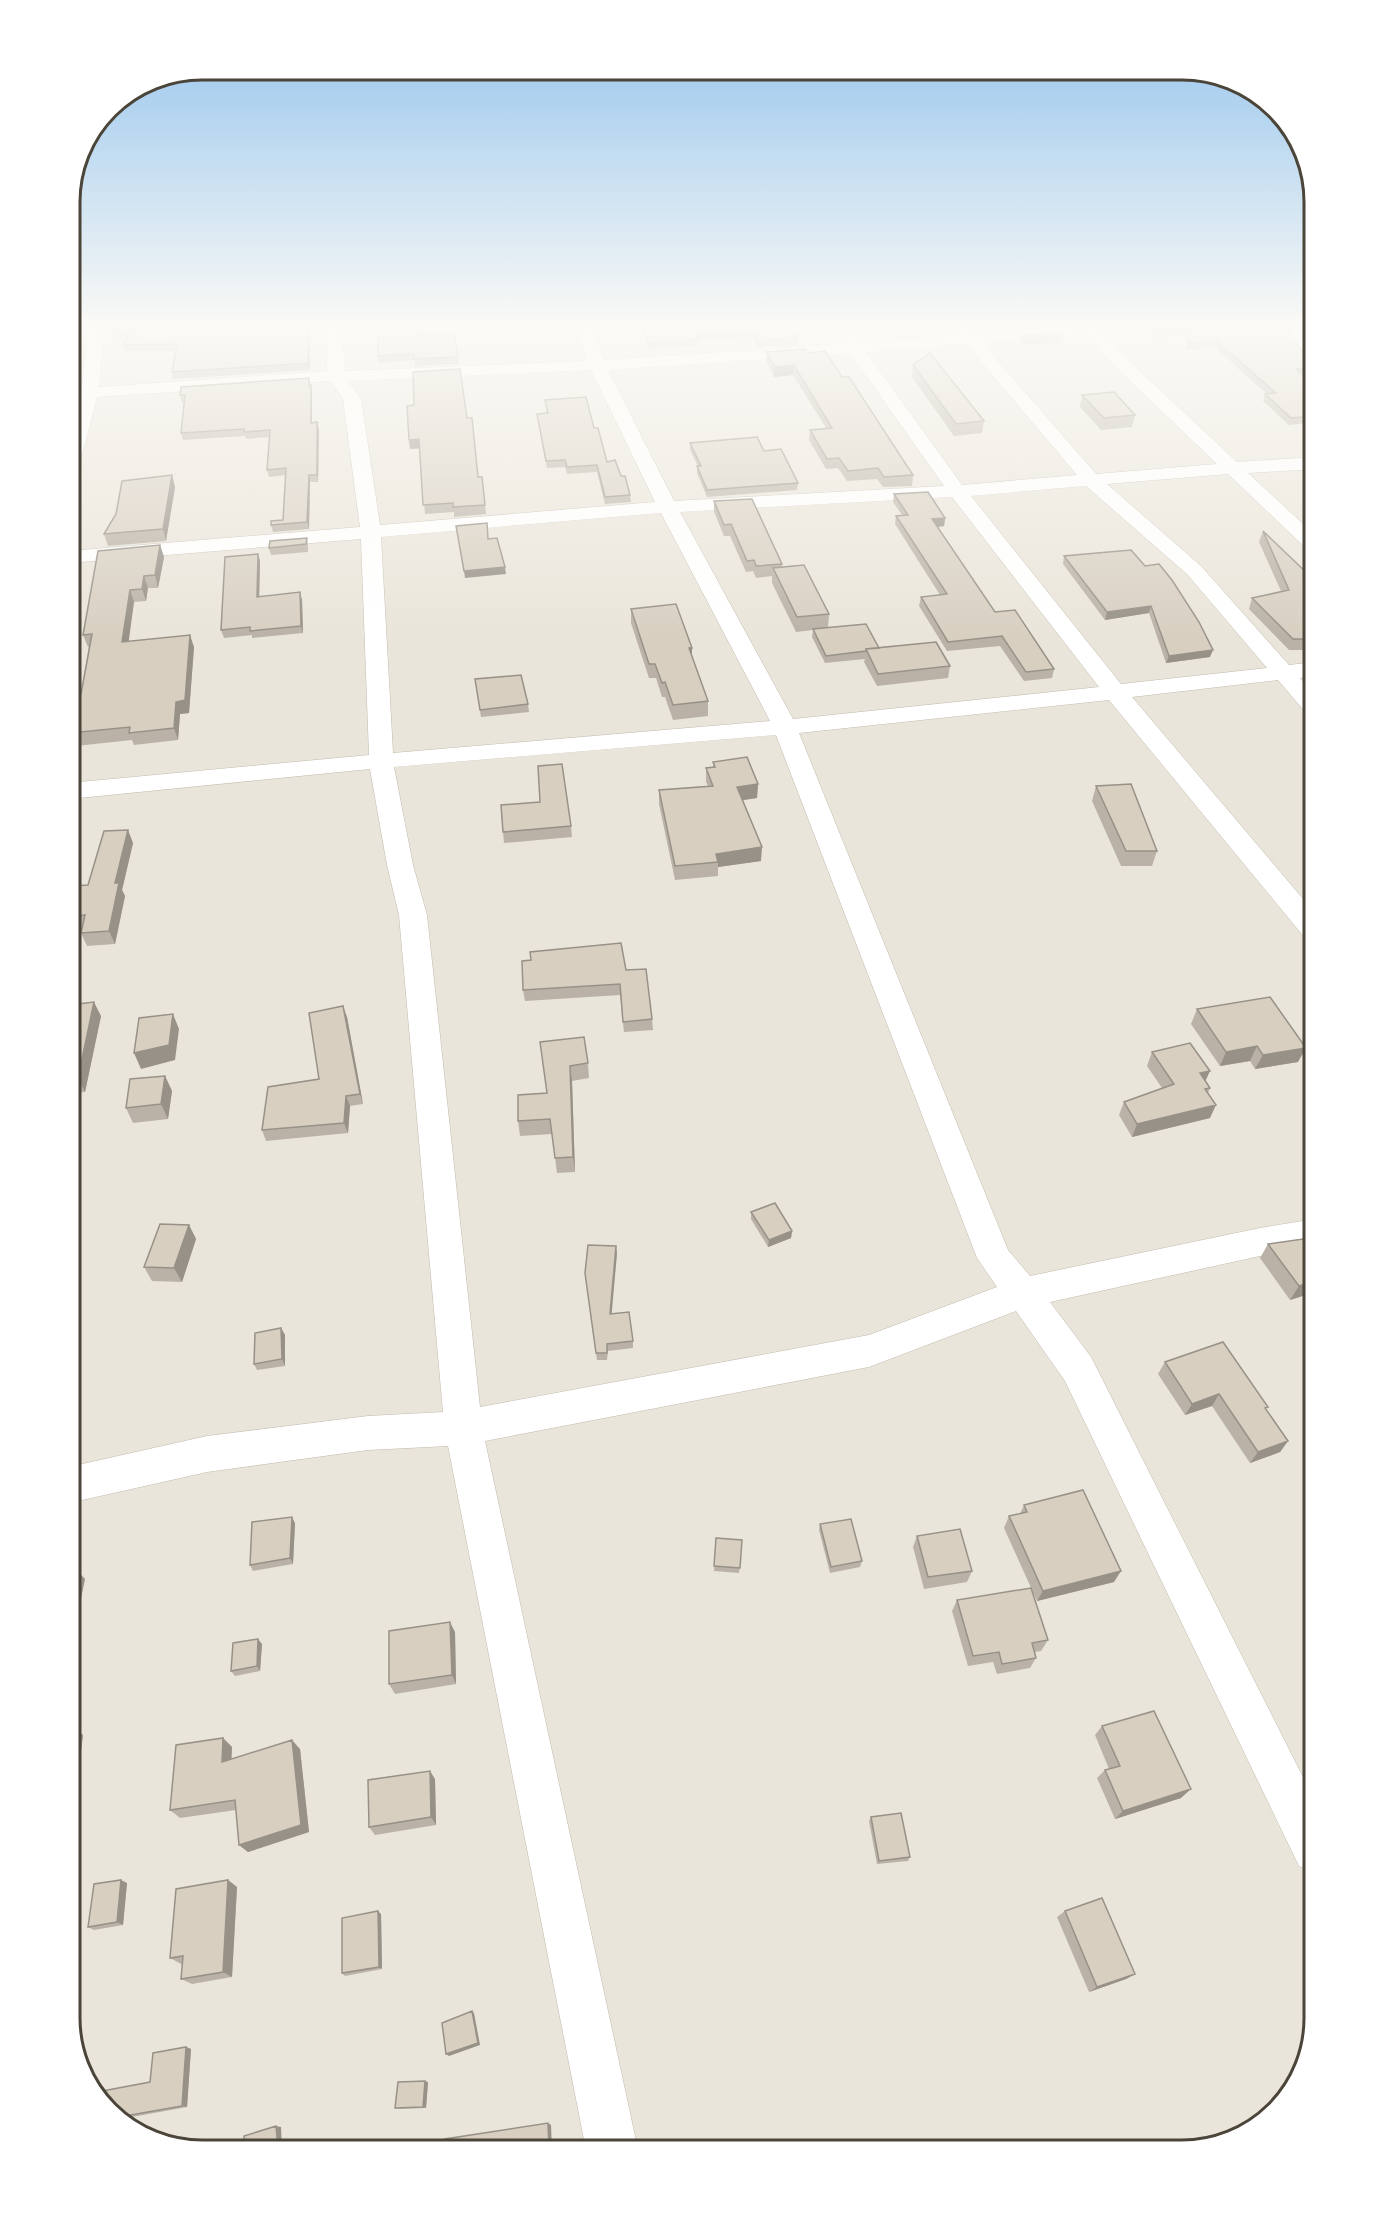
<svg xmlns="http://www.w3.org/2000/svg" width="1384" height="2219" viewBox="0 0 1384 2219" font-family="Manrope,sans-serif">
<style>
.residential{fill:#eae5da}
.lines{fill:none;stroke-linecap:round;stroke-linejoin:round}
.street-casing{stroke:#c2bbae;stroke-width:1}
.street{fill:#fff;fill-rule:evenodd}
.wall{fill:#bab2a6}
.shaded-wall{fill:#979187}
.building{fill:#d8cfc1;stroke:#979187;stroke-width:1.5}
.rim{fill:none;stroke:#4b4439;stroke-width:3}
</style>
<rect width="100%" height="100%" fill="#f6f3ec"/>
<path class="residential" d="M69,328H1315V2017L1293,2091L1241,2136L1182,2150H194L128,2128L83,2076L69,2017Z"/>
<g class="lines">
<g class="street-casing">
<path id="street" d="M88,328H104L99,387L327,371V328H343L344,371L587,361L575,328H591L604,360L843,344L836,333L843,328L850,330L859,343L958,335L953,328H970L974,334L1041,328H1116L1114,331L1099,333L1237,462L1315,457V469L1248,473L1315,535V552L1308,550L1228,474L1107,484L1201,566L1289,665L1315,662V676L1300,678L1315,695V716L1307,714L1278,680L1132,697L1315,913V940L1305,938L1109,700L799,733L1008,1250L1030,1276L1260,1228L1315,1219V1247L1260,1256L1050,1302L1091,1357L1315,1801V1873L1299,1866L1065,1381L1016,1311L869,1367L485,1441L638,2150H586L448,1446L368,1450L207,1472L69,1503V1467L207,1436L368,1416L443,1412L399,915L387,865L370,769L69,799V783L369,755L361,539L69,563V551L360,527L343,399L331,381L97,397L78,471L76,475L69,477V436L80,398L69,399V389L82,388ZM1082,335L1217,464L1096,474L982,343ZM966,344L1077,475L962,485L866,352ZM850,353L944,486L674,501L608,370ZM591,370L655,502L380,525L361,399L348,381ZM1086,486L1187,574L1267,668L1121,684L971,496ZM952,497L1099,687L793,719L680,512ZM661,513L770,721L393,753L381,537ZM776,735L977,1258L997,1287L869,1335L480,1407L427,915L413,865L394,767Z
M1285,328H1301L1306,340L1315,350V365C1300,361 1290,342 1285,328Z"/>
</g>
<use href="#street" class="street"/>
</g>
<path class="wall" d="M378,328H417L418,335L454,333L459,364L415,366L414,360L379,363L378,356Z
M641,328H787L790,334L797,338V345L758,347L752,337L697,341V346L648,349Z
M1145,328H1286L1314,368L1312,374L1303,375L1315,386V422L1289,425L1263,401L1265,394H1267L1214,347L1187,350L1186,335L1154,337Z
M309,332L310,370L173,379L172,372L176,351H125L123,345L126,339H117L115,333Z
M1021,336L1062,337L1060,343L1024,345L1020,342Z
M766,352L807,353L842,377L913,475L912,486L883,487L877,479L847,481L838,468L826,469L809,440L810,430L826,428L793,375L774,377L766,361Z
M913,365L984,421L982,433L954,436L912,377Z
M310,386L312,392V422L319,429L318,482H310L309,529L273,532L271,525L283,520L286,475L269,477L267,470L269,437L246,439L245,436L183,440L181,433L184,402H182L180,395Z
M1082,395L1135,415L1132,427L1101,430L1080,407Z
M545,400L594,428L607,462L621,476L630,495L631,502L605,504L597,472L567,474L565,467L547,468L537,414L547,413Z
M409,440L478,477H482L486,514L454,517V512L425,514L419,449H410Z
M690,443L764,451L798,483L797,490L707,497L697,473V466H698L690,450Z
M172,475L175,487L166,541L108,546L104,534Z
M894,494L945,518L944,526L937,527L995,612L1054,669L1052,678L1024,681L1000,646L947,651L919,606L921,597L940,595L895,524L896,516L902,515L893,502Z
M714,501L782,564V567L829,614L828,628L879,648L950,666L948,678L877,686L864,662L865,659L825,663L812,637L813,630L796,632L772,583V576L756,578L753,571L746,572L730,536H724L714,512Z
M1263,531L1308,574H1315V650H1289L1249,609L1252,598L1281,591L1259,542Z
M307,538L308,546V552L271,555L269,548Z
M160,545L164,557L158,588H148L146,601L134,602L128,641L194,647L189,713L180,714L178,740L134,745L132,740L76,746L70,733L81,694L89,647H88L83,635Z
M258,554L260,561L259,597L300,592L302,600L303,633L252,638V635L224,638L221,630Z
M1064,556L1145,566L1210,657L1166,663L1149,613L1105,620L1063,564Z
M631,609L708,701V716L673,720L665,697H662L656,678H649L631,623Z
M475,679L528,704L529,712L481,717Z
M713,762L758,784L757,798L743,800L761,861L718,867V876L675,880L659,804V790L708,786L706,782V768L713,767Z
M1096,786L1157,851L1152,866H1121L1092,801Z
M571,826L572,837L504,843L503,832Z
M133,843L122,890L125,896L115,944L87,946L81,933L82,929L69,930V892L88,885Z
M626,970L652,1019L653,1030L624,1032L620,995L525,1001L523,990Z
M69,1005L101,1016L85,1092L69,1094Z
M1197,1009L1298,1062L1255,1069L1250,1061L1220,1066L1191,1024Z
M347,1017L363,1104L350,1106L348,1133L266,1141L262,1130L319,1079Z
M540,1042L588,1063L589,1078L572,1081L575,1172L557,1173L552,1134L520,1136L518,1121L547,1093Z
M1152,1052L1206,1081L1210,1088L1208,1093L1210,1118L1132,1137L1119,1115L1124,1102L1162,1088L1147,1066Z
M165,1076L172,1091L168,1119L133,1123L126,1108Z
M751,1212L792,1231L791,1238L768,1247L751,1219Z
M189,1225L196,1239L182,1282L152,1281L144,1267Z
M1268,1244L1315,1292L1290,1300L1260,1258Z
M617,1253L611,1314L633,1341V1348L608,1351L607,1360H597L585,1273Z
M281,1328L285,1335V1366L257,1370L254,1364Z
M1165,1362L1266,1410L1288,1441L1280,1452L1250,1463L1212,1406L1185,1415L1158,1374Z
M1024,1505L1114,1582L1037,1601L1004,1528L1009,1516L1020,1514Z
M295,1523L293,1564L253,1571L250,1565Z
M820,1524L862,1561L860,1567L830,1573L819,1530Z
M917,1536L972,1571L967,1582L924,1589L913,1547Z
M716,1538L742,1540L739,1573L714,1571Z
M957,1600L1048,1640L1041,1651L1035,1652L1036,1658L1030,1668L997,1674L993,1662L968,1666L952,1611Z
M455,1632L456,1684L395,1694L389,1684Z
M262,1644L260,1671L235,1676L231,1671Z
M72,1726L83,1735L75,1798L69,1799V1727Z
M1102,1726L1181,1798L1115,1819L1097,1778L1105,1770L1109,1769L1095,1735Z
M223,1738L232,1747L231,1759L300,1749L309,1832L248,1852L239,1845L236,1810L180,1818L170,1810Z
M435,1779L436,1825L375,1835L369,1827Z
M871,1817L910,1857L908,1861L877,1864L869,1821Z
M228,1880L237,1887L232,1977L192,1984L181,1979L183,1964H181L170,1958Z
M127,1883L123,1925L94,1930L88,1927Z
M1065,1911L1135,1974L1126,1979L1089,1992L1057,1917Z
M381,1914L382,1969L345,1976L342,1973Z
M186,2047L191,2049L187,2107L121,2119L97,2092L150,2082Z
M428,2082L426,2108L399,2109L395,2108Z"/>
<path class="shaded-wall" d="M308,328L309,332L310,370L308,363Z
M794,365L793,375L774,377L775,367Z
M311,385L312,392V429L311,423Z
M317,422L319,429L318,482L317,475Z
M419,439L420,448L410,449L409,440Z
M172,475L175,487L166,541L163,529Z
M309,475L310,482L309,529L307,522Z
M945,518L944,526L930,528L932,519Z
M160,545L164,557L158,588L155,575Z
M258,554L260,561L259,604L257,597Z
M505,567L506,574L465,578L464,571Z
M144,576L148,588L146,601L142,589Z
M130,590L134,602L127,654L122,642Z
M300,592L302,600L303,633L301,626Z
M1151,606L1149,613L1105,620L1107,612Z
M190,635L194,647L189,713L180,714L178,740L174,728L176,702Z
M689,648H692V662Z
M1213,650L1210,657L1166,663L1169,656Z
M758,784L757,798L737,801V787Z
M128,830L133,843L122,890L125,896L115,944L109,931L115,883Z
M762,847L761,861L718,867V862L716,854Z
M94,1002L101,1016L85,1092L78,1078Z
M343,1006L347,1017L363,1104L360,1094Z
M173,1014L179,1029L175,1060L141,1069L134,1053Z
M1257,1046L1250,1061L1220,1066L1226,1052Z
M1306,1048L1298,1062L1255,1069L1263,1055Z
M570,1066L572,1081L575,1172L573,1157Z
M1210,1071L1204,1084L1200,1073Z
M165,1076L172,1091L168,1119L161,1104Z
M346,1096L350,1106L348,1133L344,1123Z
M1216,1105L1210,1118L1132,1137L1137,1124Z
M189,1225L196,1239L182,1282L174,1268Z
M792,1231L791,1238L768,1247L769,1240Z
M616,1246L617,1253L611,1321L610,1314Z
M1315,1281V1292L1290,1300L1299,1286Z
M281,1328L285,1335V1366L282,1359Z
M1219,1394L1212,1406L1185,1415L1192,1404Z
M1288,1441L1280,1452L1250,1463L1258,1452Z
M292,1517L295,1523L293,1564L290,1558Z
M74,1567L85,1579L70,1654L69,1653V1593Z
M1121,1571L1114,1582L1037,1601L1043,1591Z
M450,1622L455,1632L456,1684L452,1675Z
M258,1639L262,1644L260,1671L257,1666Z
M72,1726L83,1735L75,1798L69,1793V1746Z
M223,1738L232,1747L231,1770L222,1762Z
M292,1740L300,1749L309,1832L248,1852L239,1845Z
M430,1771L435,1779L436,1825L431,1817Z
M1191,1789L1181,1798L1115,1819L1123,1811Z
M121,1880L127,1883L123,1925L117,1922Z
M228,1880L237,1887L232,1977L223,1972Z
M378,1911L381,1914L382,1969L379,1967Z
M1135,1974L1126,1979L1089,1992L1097,1987Z
M472,2011L474,2013L480,2045L449,2056L446,2054Z
M186,2047L191,2049L187,2107L182,2106Z
M425,2081L428,2082L426,2108L423,2107Z
M548,2123L551,2125L552,2150H549Z
M276,2126L281,2127L282,2150H278Z"/>
<path class="building" d="M116,328H308V363L172,372L177,344L123,345L130,332L115,333Z
M378,328H417V335L454,333L458,357L414,359V354L378,356Z
M643,328H787L790,334H794L797,338L758,341L752,330L695,334L697,339L648,343Z
M1154,328H1187L1156,330Z
M1188,328H1286L1314,368L1296,369L1315,386V416L1291,418L1265,394L1276,393L1216,341L1189,343Z
M1059,333L1062,337L1025,339L1021,336Z
M805,349L807,353L825,351L842,377H849L913,475L884,477L878,468L848,471L839,458L827,459L810,430L832,428L794,365L775,367L766,352Z
M930,353L984,421L956,424L913,365Z
M460,369L467,418H472L478,477H482L485,505L453,507V503L423,505L419,439L409,440L407,406L414,405L413,372Z
M309,378V386L311,385V423L317,422V475H309L307,522L271,525V521L283,520L286,468L267,470L270,430L244,432V429L181,433L185,395H180L181,387Z
M1114,392L1135,415L1104,418L1082,395Z
M586,397L594,428H598L607,462L615,460L621,476H625L630,495L605,497L597,465L567,467L565,460L546,461L537,414L548,413L545,400Z
M757,437L764,451L781,449L798,483L707,490L697,466H701L690,443Z
M172,475L163,529L104,534L116,514L122,481Z
M928,492L945,518L932,519L995,612L1015,610L1054,669L1026,672L1002,636L948,642L921,597L947,594L896,516L908,515L894,494Z
M752,499L782,564L756,566L754,560L747,561L731,524L724,525L714,501Z
M487,523L488,539L497,538L505,567L464,571L456,526Z
M1263,531L1308,574H1315V639H1293L1252,598L1289,590Z
M307,538L306,544L269,548L270,541Z
M160,545L155,575L144,576L142,589L130,590L122,642L190,635L185,700L176,702L174,728L129,733L130,727L70,733L77,694H81L92,634L83,635L98,551Z
M1131,550L1145,566L1159,564L1172,580L1199,622L1213,650L1169,656L1151,606L1107,612L1064,556Z
M258,554L257,597L300,592L301,626L250,631V627L221,630L225,557Z
M804,565L829,614L797,617L773,568Z
M676,604L692,648H689L708,701L673,705L665,682L662,683L655,664H649L631,609Z
M866,624L879,648L866,649V651L826,656L813,629Z
M936,642L950,666L878,674L866,649Z
M521,675L528,704L480,710L475,679Z
M747,757L758,784L737,787L762,847L716,854L718,862L675,866L659,790L713,786L706,768L715,767L713,762Z
M562,764L571,826L503,832L501,805L540,802L538,766Z
M1131,784L1157,851H1126L1096,786Z
M128,830L115,883H119L109,931L81,933L85,915L69,917V892L71,886L88,885L104,831Z
M621,943L626,970L646,969L652,1019L623,1022L620,984L523,990L522,961L531,960L530,952Z
M1270,997L1306,1048L1263,1055L1257,1046L1226,1052L1197,1009Z
M94,1002L78,1078L69,1079V1005Z
M343,1006L360,1094L346,1096L344,1123L262,1130L268,1087L319,1079L309,1013Z
M173,1014L169,1045L134,1053L139,1018Z
M584,1037L588,1063L570,1066L573,1157L555,1158L550,1119L518,1121V1095L547,1093L540,1042Z
M1190,1043L1210,1071L1200,1073L1210,1088L1205,1089L1216,1105L1137,1124L1124,1102L1174,1084L1152,1052Z
M165,1076L161,1104L126,1108L130,1079Z
M775,1203L792,1231L769,1240L751,1212Z
M160,1224L189,1225L174,1268L144,1267Z
M1303,1239L1315,1255V1281L1299,1286L1268,1244Z
M588,1245L616,1246L610,1314L629,1312L633,1341L607,1344V1353H596L585,1273Z
M281,1328L282,1359L254,1364L255,1333Z
M1223,1342L1268,1407L1265,1408L1288,1441L1258,1452L1219,1394L1192,1404L1165,1362Z
M1083,1490L1121,1571L1043,1591L1009,1516L1027,1512L1024,1505Z
M292,1517L290,1558L250,1565L252,1522Z
M851,1519L862,1561L831,1567L820,1524Z
M960,1529L972,1571L928,1577L917,1536Z
M716,1538L742,1540L740,1568L714,1566Z
M74,1567L69,1593V1568Z
M1031,1588L1048,1640L1032,1643L1036,1658L1002,1664L999,1652L973,1656L957,1600Z
M450,1622L452,1675L389,1684V1631Z
M258,1639L257,1666L231,1671L233,1643Z
M1154,1711L1191,1789L1123,1811L1105,1770L1120,1766L1102,1726Z
M72,1726L69,1746V1727Z
M223,1738L222,1762L292,1740L301,1825L239,1845L235,1800L170,1810L176,1745Z
M430,1771L431,1817L369,1827L368,1780Z
M901,1813L910,1857L879,1861L871,1817Z
M121,1880L117,1922L88,1927L94,1884Z
M228,1880L223,1972L181,1979L183,1956L170,1958L176,1889Z
M1102,1898L1135,1974L1097,1987L1065,1911Z
M378,1911L379,1967L342,1973V1918Z
M472,2011L478,2043L446,2054L442,2023Z
M186,2047L182,2106L119,2117L97,2092L150,2082L153,2053Z
M425,2081L423,2107L395,2108L398,2082Z
M548,2123L549,2150H445V2139Z
M276,2126L278,2150H245L244,2136Z"/>
<linearGradient id="sky" x2="0" y2="1"><stop stop-color="#8fc1ec"/><stop offset="0.51" stop-color="#fbfaf6"/><stop offset="1" stop-color="#fbfaf6" stop-opacity="0"/></linearGradient>
<rect width="1384" height="639" fill="url(#sky)"/>
<path d="M0 0H1384V2219H0ZM202 80H1182A122 122 0 0 1 1304 202V2018A122 122 0 0 1 1182 2140H202A122 122 0 0 1 80 2018V202A122 122 0 0 1 202 80Z" fill="#fff" fill-rule="evenodd"/>
<path class="rim" d="M202 80H1182A122 122 0 0 1 1304 202V2018A122 122 0 0 1 1182 2140H202A122 122 0 0 1 80 2018V202A122 122 0 0 1 202 80Z"/>
</svg>
